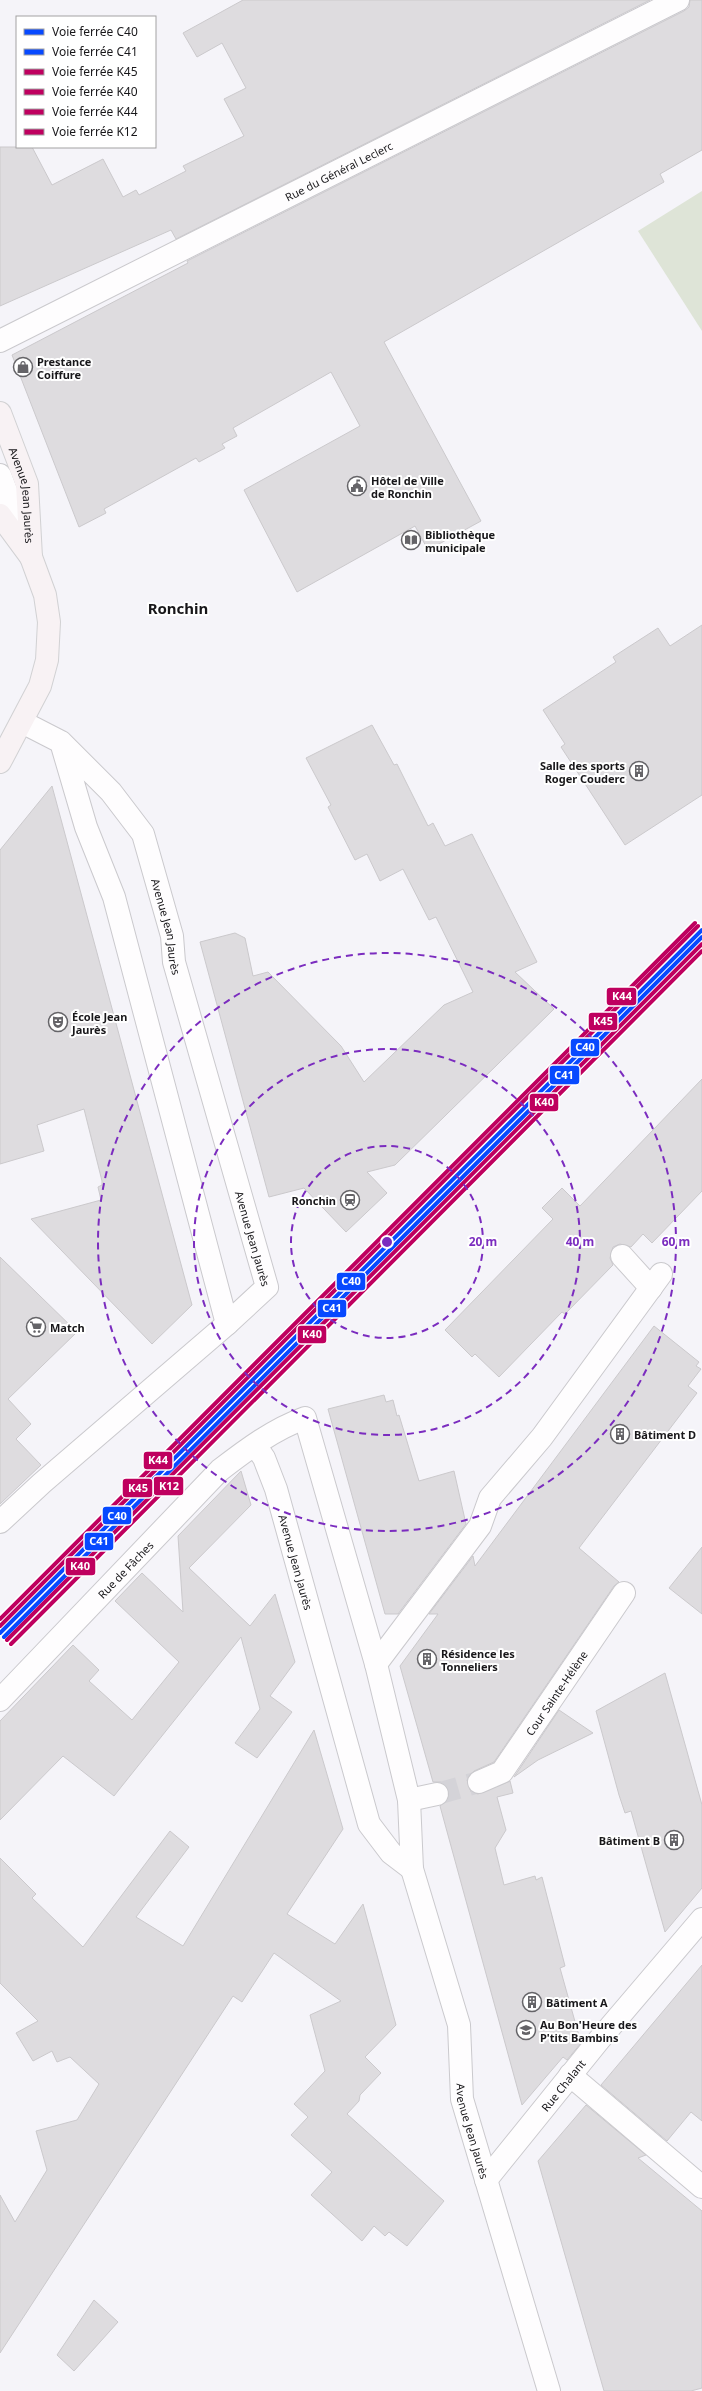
<svg xmlns="http://www.w3.org/2000/svg" width="702" height="2391" viewBox="0 0 702 2391" font-family="'Noto Sans',sans-serif">
<style>
.green{fill:#dee4d7}
.building{fill:#dedcdf;stroke:#cbc9cc}
.lines{fill:none;stroke-linecap:round;stroke-linejoin:round}
.minor-tunnel{stroke:#d4d3d8;stroke-width:22;stroke-dasharray:22 11;stroke-linecap:butt}
.minor-casing{stroke:#cac9cd;stroke-width:24}
.major-casing{stroke:#d1d1d3;stroke-width:24}
.minor{stroke:#fefdfe;stroke-width:22}
.major{stroke:#f8f2f4;stroke-width:22}
.rail-1-casing{stroke:#fff;stroke-width:7}
.rail-2-casing{stroke:#fff;stroke-width:7}
.rail-3-casing{stroke:#fff;stroke-width:7}
.rail-4-casing{stroke:#fff;stroke-width:7}
.rail-5-casing{stroke:#fff;stroke-width:7}
.rail-6-casing{stroke:#fff;stroke-width:7}
.rail-1{stroke:#0749ff;stroke-width:4}
.rail-2{stroke:#0749ff;stroke-width:4}
.rail-3{stroke:#bf005f;stroke-width:4}
.rail-4{stroke:#bf005f;stroke-width:4}
.rail-5{stroke:#bf005f;stroke-width:4}
.rail-6{stroke:#bf005f;stroke-width:4}
.ring{fill:none;stroke:#7b2cbf;stroke-width:2;stroke-dasharray:7 5}
.labels{text-anchor:middle;dominant-baseline:central;stroke-width:4;stroke-linejoin:round;paint-order:stroke}
.street-label{font-size:11px;fill:#18171a;stroke:#fff}
.poi-label{font-size:11px;font-weight:bold;fill:#18171a;stroke:#fff;text-anchor:start}
.district-label{font-size:15px;font-weight:bold;fill:#18171a;stroke:#fff}
.centre{fill:#7b2cbf;stroke:#fff;stroke-width:2}
.ring-label{font-size:12px;text-anchor:middle;font-weight:bold;fill:#7b2cbf;stroke:#fff;stroke-width:4;stroke-linejoin:round;paint-order:stroke}
.line-badge{stroke:#fff;stroke-width:1.5}
.badge-label{font-size:11px;text-anchor:middle;font-weight:bold;fill:#fff}
</style>
<rect width="100%" height="100%" fill="#f5f4f9"/>
<path class="green" d="M702,191V331L638,231Z"/>
<path class="building" d="M243,0H650L176,239L171,230L0,306V147H32L52,185L103,159L123,197L136,190L139,195L186,171L183,166L244,136L224,99L246,88L222,43L197,57L183,33Z
M690,0H702V150L660,174L664,182L384,342L481,521L428,550L415,526L297,592L244,490L360,426L331,372L233,428L237,436L222,444L225,448L199,462L196,458L104,509L106,513L79,527L12,355L188,263L187,261L684,11L689,7Z
M702,625V795L625,845L561,747L565,744L543,710L616,662L613,657L658,628L670,646Z
M372,725L394,765L397,764L428,826L433,823L445,846L472,834L537,962L515,972L554,1009L395,1165L367,1172L387,1193L346,1232L304,1188L269,1197L200,942L235,933L245,938L253,976L268,972L341,1046L364,1082L444,1005L473,992L436,917L429,920L403,869L380,881L367,854L355,860L328,807L331,805L306,758Z
M52,786L192,1305L152,1344L31,1219L101,1200L98,1187L102,1185V1181L84,1109L37,1125L44,1151L0,1164V850Z
M702,1079V1191L652,1243L643,1234L631,1247L620,1244L613,1247L610,1258L613,1265L565,1314L562,1312L499,1377L475,1354L472,1357L445,1330L553,1219L542,1208L562,1188L580,1206Z
M0,1257L77,1332L8,1399L31,1424L16,1439L41,1465L0,1504Z
M654,1326L699,1362L696,1366L701,1369L688,1386L697,1393L579,1548L619,1582L614,1586L494,1762L474,1771L467,1780L471,1792L478,1794L510,1781L513,1793L497,1797L506,1830L495,1848L504,1885L535,1876L536,1880L542,1877L565,1966L560,1968L581,2043L567,2060L563,2057L522,2105L440,1806L449,1798V1791L441,1782H433L400,1666L438,1614H429L473,1556L475,1566Z
M384,1395L386,1402L393,1400L397,1416L399,1415L419,1481L454,1471L466,1524L398,1614H385L328,1409Z
M241,1471L251,1505L189,1568L250,1626L275,1594L295,1662L270,1696L292,1712L257,1758L235,1743L260,1709L241,1637L114,1796L63,1756L0,1820V1721L73,1645L99,1670L89,1681L132,1720L179,1662L115,1601L142,1573L183,1612L178,1536Z
M702,1547V1614L669,1588Z
M665,1673L702,1805V1888L665,1932L631,1811L625,1813L619,1795L596,1711Z
M559,1710L593,1733L538,1760L514,1777Z
M314,1730L343,1829L287,1914L335,1944L363,1904L396,2025L365,2057L381,2073L360,2095L359,2101L347,2114L444,2201L407,2246L389,2232L385,2236L374,2226L362,2241L311,2195L332,2172L291,2135L308,2117L294,2104L325,2071L310,2015L341,2001L274,1953L242,2002L233,1996L0,2353V2195L15,2222L47,2170L36,2131L77,2120L99,2084L70,2057L57,2062L52,2051L33,2061L16,2033L38,2021L0,1983V1858L36,1894L32,1898L83,1947L170,1831L189,1847L136,1917L183,1946Z
M702,1965V2121L691,2112L667,2141L601,2085Z
M586,2105L646,2155L638,2158L702,2211V2388L691,2391H604L538,2161Z
M94,2300L118,2322L74,2371L57,2355Z"/>
<g class="lines">
<path class="minor-tunnel" d="M437,1794L479,1782"/>
<g class="minor-casing">
<g id="minor">
<path id="s1" d="M0,341L678,0"/>
<path d="M0,475L28,548"/>
<path id="s2" d="M22,722L61,742L111,792L143,834L172,936L174,962L267,1287L227,1324L114,897L86,827L61,742"/>
<path d="M622,1256L651,1288"/>
<path id="s3" d="M255,1445L264,1458L276,1489L369,1824L391,1853L412,1869"/>
<path d="M0,1522L42,1483L227,1324"/>
<path d="M376,1664L480,1526L490,1498L542,1437L661,1274"/>
<path id="s4" d="M0,1700L220,1470C246,1450 274,1429 305,1418L376,1664L409,1800L412,1869L459,2025L462,2099L549,2391"/>
<path id="s5" d="M479,1782L502,1772L624,1593"/>
<path d="M409,1800L437,1794"/>
<path d="M570,2075L702,2187"/>
<path id="s6" d="M486,2180L599,2040L702,1919"/>
</g>
</g>
<g class="major-casing">
<g id="major">
<path id="s7" d="M0,413L27,484L31,557L45,595L49,622L47,660L40,686L0,762"/>
<path d="M0,515L31,557"/>
</g>
</g>
<use href="#minor" class="minor"/>
<use href="#major" class="major"/>
<g class="rail-1-casing">
<path id="rail-1" d="M0,1633L702,930"/>
</g>
<g class="rail-2-casing">
<path id="rail-2" d="M4,1637L702,937"/>
</g>
<g class="rail-3-casing">
<path id="rail-3" d="M0,1626L698,926"/>
</g>
<g class="rail-4-casing">
<path id="rail-4" d="M7,1640L702,944"/>
</g>
<g class="rail-5-casing">
<path id="rail-5" d="M0,1619L695,923"/>
</g>
<g class="rail-6-casing">
<path id="rail-6" d="M11,1644L702,951"/>
</g>
<use href="#rail-1" class="rail-1"/>
<use href="#rail-2" class="rail-2"/>
<use href="#rail-3" class="rail-3"/>
<use href="#rail-4" class="rail-4"/>
<use href="#rail-5" class="rail-5"/>
<use href="#rail-6" class="rail-6"/>
</g>
<g class="ring">
<circle cx="387" cy="1242" r="96"/>
<circle cx="387" cy="1242" r="193"/>
<circle cx="387" cy="1242" r="289"/>
</g>
<defs>
<g id="shop-ring" transform="scale(1)"><circle r="9.5" fill="#fff" stroke="#656468" stroke-width="1.5"/><path d="M-5-2.5h2.3a2.7 3.5 0 0 1 5.4 0H5L5.5 6h-11ZM-1.5-2.5h3a1.5 2.3 0 0 0-3 0Z" fill="#656468"/></g>
<g id="civic-ring" transform="scale(1)"><circle r="9.5" fill="#fff" stroke="#656468" stroke-width="1.5"/><path d="M-.6-6.5H3V-4.5H.6V-3L4-1V1h2V6H-6V1h2V-1L-.6-3ZM-1.2 2.5V6h2.4V2.5Z" fill="#656468"/></g>
<g id="library-ring" transform="scale(1)"><circle r="9.5" fill="#fff" stroke="#656468" stroke-width="1.5"/><path d="M-6-4Q-3-5.5-.7-3.5V5Q-3 3-6 4ZM6-4Q3-5.5 .7-3.5V5Q3 3 6 4Z" fill="#656468"/></g>
<g id="building-ring" transform="scale(1)"><circle r="9.5" fill="#fff" stroke="#656468" stroke-width="1.5"/><path d="M-4-6H4V6H1V3H-1V6H-4ZM-2.5-4.3h1.7v1.8h-1.7ZM.8-4.3h1.7v1.8H.8ZM-2.5-1h1.7V.8h-1.7ZM.8-1h1.7V.8H.8Z" fill="#656468"/></g>
<g id="theatre-ring" transform="scale(1)"><circle r="9.5" fill="#fff" stroke="#656468" stroke-width="1.5"/><path d="M-5-5.5Q0-4 5-5.5V0Q5 5 0 6Q-5 5-5 0ZM-3.3-2.5H-1v1.5H-3.3ZM1-2.5H3.3v1.5H1ZM-2.8 1Q0 5.5 2.8 1Z" fill="#656468"/></g>
<g id="station-ring" transform="scale(1)"><circle r="9.5" fill="#fff" stroke="#656468" stroke-width="1.5"/><path d="M-3-6H3Q5-6 5-4V2Q5 4 3 4L4.5 6H3L1.5 4h-3L-3 6H-4.5L-3 4Q-5 4-5 2V-4Q-5-6-3-6ZM-3.5-4v3h7v-3ZM-3.5 1v1.5H-2V1ZM2 1v1.5H3.5V1Z" fill="#656468"/></g>
<g id="supermarket-ring" transform="scale(1)"><circle r="9.5" fill="#fff" stroke="#656468" stroke-width="1.5"/><path d="M-6-5.5h2.5l.6 2H6L4.5 2H-2.5L-4.4-4H-6ZM-1.5 3.2a1.3 1.3 0 1 0 .1 0ZM3 3.2a1.3 1.3 0 1 0 .1 0Z" fill="#656468"/></g>
<g id="school-ring" transform="scale(1)"><circle r="9.5" fill="#fff" stroke="#656468" stroke-width="1.5"/><path d="M0-5L7-2L0 1L-7-2ZM-4 1L0 2.5L4 1V4Q0 6-4 4Z" fill="#656468"/></g>
</defs>
<g fill-rule="evenodd">
<use href="#shop-ring" x="23" y="367"/>
<use href="#civic-ring" x="357" y="486"/>
<use href="#library-ring" x="411" y="540"/>
<use href="#building-ring" x="639" y="771"/>
<use href="#theatre-ring" x="58" y="1022"/>
<use href="#station-ring" x="350" y="1200"/>
<use href="#supermarket-ring" x="36" y="1327"/>
<use href="#building-ring" x="620" y="1434"/>
<use href="#building-ring" x="427" y="1659"/>
<use href="#building-ring" x="674" y="1840"/>
<use href="#building-ring" x="532" y="2002"/>
<use href="#school-ring" x="526" y="2030"/>
</g>
<g class="labels">
<g class="street-label">
<text stroke="none"><textPath href="#s1" startOffset="379">Rue du Général Leclerc</textPath></text>
<text stroke="none"><textPath href="#s7" startOffset="86">Avenue Jean Jaurès</textPath></text>
<text stroke="none"><textPath href="#s2" startOffset="263">Avenue Jean Jaurès</textPath></text>
<text stroke="none"><textPath href="#s2" startOffset="587">Avenue Jean Jaurès</textPath></text>
<text stroke="none"><textPath href="#s3" startOffset="125">Avenue Jean Jaurès</textPath></text>
<text stroke="none"><textPath href="#s4" startOffset="181">Rue de Fâches</textPath></text>
<text stroke="none"><textPath href="#s5" startOffset="121">Cour Sainte-Hélène</textPath></text>
<text stroke="none"><textPath href="#s6" startOffset="122">Rue Chalant</textPath></text>
<text stroke="none"><textPath href="#s4" startOffset="1154">Avenue Jean Jaurès</textPath></text>
</g>
<g class="poi-label">
<text x="37" y="361">Prestance<tspan x="37" dy="13">Coiffure</tspan></text>
<text x="371" y="480">Hôtel de Ville<tspan x="371" dy="13">de Ronchin</tspan></text>
<text x="425" y="534">Bibliothèque<tspan x="425" dy="13">municipale</tspan></text>
<text x="625" y="765" text-anchor="end">Salle des sports<tspan x="625" dy="13">Roger Couderc</tspan></text>
<text x="72" y="1016">École Jean<tspan x="72" dy="13">Jaurès</tspan></text>
<text x="336" y="1200" text-anchor="end">Ronchin</text>
<text x="50" y="1327">Match</text>
<text x="634" y="1434">Bâtiment D</text>
<text x="441" y="1653">Résidence les<tspan x="441" dy="13">Tonneliers</tspan></text>
<text x="660" y="1840" text-anchor="end">Bâtiment B</text>
<text x="546" y="2002">Bâtiment A</text>
<text x="540" y="2024">Au Bon'Heure des<tspan x="540" dy="13">P'tits Bambins</tspan></text>
</g>
<g class="district-label">
<text x="178" y="608">Ronchin</text>
</g>
</g>
<circle cx="387" cy="1242" r="6" class="centre"/>
<g class="ring-label">
<text x="483" y="1246">20 m</text>
<text x="580" y="1246">40 m</text>
<text x="676" y="1246">60 m</text>
</g>
<g class="line-badge">
<rect x="606" y="987" width="31" height="19" rx="4" fill="#bf005f"/>
<rect x="588" y="1012" width="30" height="19" rx="4" fill="#bf005f"/>
<rect x="570" y="1038" width="30" height="19" rx="4" fill="#0749ff"/>
<rect x="549" y="1065" width="31" height="20" rx="4" fill="#0749ff"/>
<rect x="529" y="1093" width="30" height="19" rx="4" fill="#bf005f"/>
<rect x="336" y="1272" width="30" height="19" rx="4" fill="#0749ff"/>
<rect x="317" y="1299" width="30" height="19" rx="4" fill="#0749ff"/>
<rect x="297" y="1325" width="30" height="19" rx="4" fill="#bf005f"/>
<rect x="143" y="1451" width="30" height="19" rx="4" fill="#bf005f"/>
<rect x="153" y="1476" width="31" height="20" rx="4" fill="#bf005f"/>
<rect x="122" y="1478" width="31" height="20" rx="4" fill="#bf005f"/>
<rect x="102" y="1506" width="30" height="19" rx="4" fill="#0749ff"/>
<rect x="84" y="1532" width="30" height="19" rx="4" fill="#0749ff"/>
<rect x="65" y="1557" width="31" height="19" rx="4" fill="#bf005f"/>
</g>
<g class="badge-label">
<text x="622" y="1000">K44</text>
<text x="603" y="1025">K45</text>
<text x="585" y="1051">C40</text>
<text x="564" y="1079">C41</text>
<text x="544" y="1106">K40</text>
<text x="351" y="1285">C40</text>
<text x="332" y="1312">C41</text>
<text x="312" y="1338">K40</text>
<text x="158" y="1464">K44</text>
<text x="169" y="1490">K12</text>
<text x="138" y="1492">K45</text>
<text x="117" y="1520">C40</text>
<text x="99" y="1545">C41</text>
<text x="80" y="1570">K40</text>
</g>
<rect x="16" y="16" width="140" height="132" fill="#ffffff" stroke="#a3a2a3"/>
<rect x="24" y="29" width="20" height="6" fill="#0749ff" stroke="#a3a2a3"/>
<text x="52" y="36" font-size="12" fill="#18171a">Voie ferrée C40</text>
<rect x="24" y="49" width="20" height="6" fill="#0749ff" stroke="#a3a2a3"/>
<text x="52" y="56" font-size="12" fill="#18171a">Voie ferrée C41</text>
<rect x="24" y="69" width="20" height="6" fill="#bf005f" stroke="#a3a2a3"/>
<text x="52" y="76" font-size="12" fill="#18171a">Voie ferrée K45</text>
<rect x="24" y="89" width="20" height="6" fill="#bf005f" stroke="#a3a2a3"/>
<text x="52" y="96" font-size="12" fill="#18171a">Voie ferrée K40</text>
<rect x="24" y="109" width="20" height="6" fill="#bf005f" stroke="#a3a2a3"/>
<text x="52" y="116" font-size="12" fill="#18171a">Voie ferrée K44</text>
<rect x="24" y="129" width="20" height="6" fill="#bf005f" stroke="#a3a2a3"/>
<text x="52" y="136" font-size="12" fill="#18171a">Voie ferrée K12</text>
</svg>
